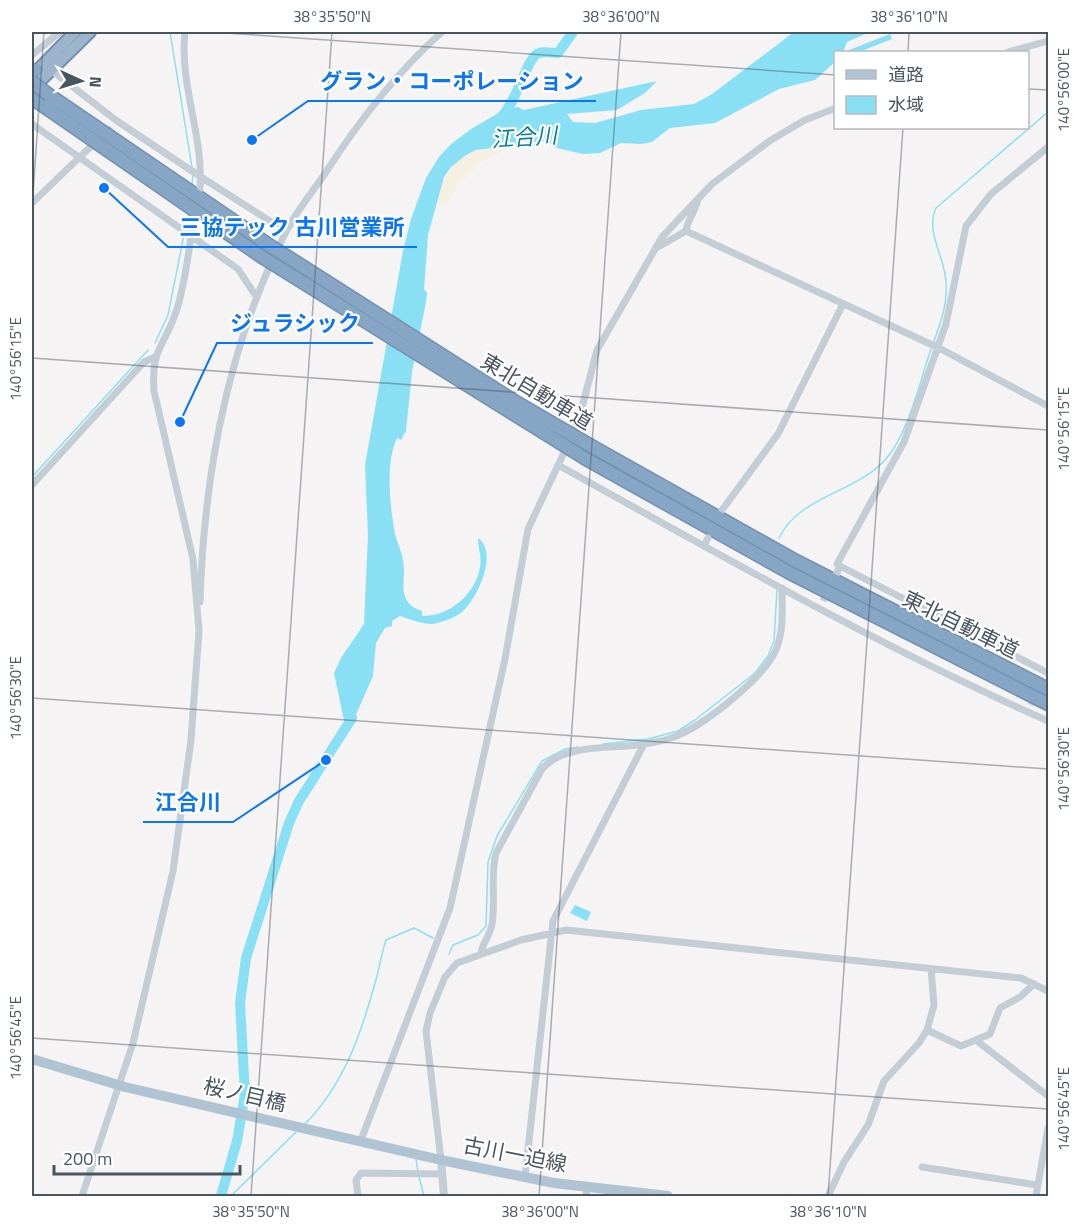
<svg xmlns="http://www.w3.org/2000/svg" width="1080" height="1228" viewBox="0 0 1080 1228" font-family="'Titillium Web','Noto Sans JP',sans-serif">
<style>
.sand{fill:#f6f0e3}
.water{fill:#89e0f5}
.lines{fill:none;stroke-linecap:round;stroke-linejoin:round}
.stream{stroke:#89e0f5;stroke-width:1.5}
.river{stroke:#89e0f5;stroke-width:10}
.minor-tunnel{stroke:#cacccf;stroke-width:7;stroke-dasharray:7 3.5;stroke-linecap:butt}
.trunk-casing{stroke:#7291b1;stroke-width:14}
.motorway-casing{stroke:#7291b1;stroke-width:15}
.minor{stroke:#c3cdd5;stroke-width:7}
.tertiary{stroke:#c3cdd5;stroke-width:8}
.primary{stroke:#b0c3d3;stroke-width:10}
.trunk{stroke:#9cb4cc;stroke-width:10}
.motorway{stroke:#87a6c5;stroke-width:12}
.motorway-bridge-casing{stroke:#7291b1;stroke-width:15;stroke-linecap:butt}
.motorway-bridge{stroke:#87a6c5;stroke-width:12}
.ticks{fill:none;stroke:#485662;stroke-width:1.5;stroke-opacity:0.45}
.labels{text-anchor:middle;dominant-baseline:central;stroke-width:4.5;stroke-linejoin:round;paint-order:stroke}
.street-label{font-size:21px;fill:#485662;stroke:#fff}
.water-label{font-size:22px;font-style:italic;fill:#037e9b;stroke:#fff}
.leader{fill:none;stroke:#0a76f7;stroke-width:2}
.callout-dot{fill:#0a76f7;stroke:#fff;stroke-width:2}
.callout-label{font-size:22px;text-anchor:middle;font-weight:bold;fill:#0a76f7;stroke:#fff;stroke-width:4.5;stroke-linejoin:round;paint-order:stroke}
.neatline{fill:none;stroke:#485662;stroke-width:2}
.ticks-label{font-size:15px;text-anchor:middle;fill:#485662}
</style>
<rect width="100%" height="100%" fill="#f5f3f3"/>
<path class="sand" d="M514,144L479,163L459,184L446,205L435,204C451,153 464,151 514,144Z"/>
<path class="water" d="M794,32H870L847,42L843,52H836L835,62L815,80L779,89L715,123L670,128L652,142L641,144L621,143L600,153L583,154L557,148L544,141L476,150L466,155L451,167L444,177L428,235L424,289L427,293L426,302L412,372L406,431L401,440L397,438C385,463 390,506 395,534C397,543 402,551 403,561C406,573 401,584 405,597C409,606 414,608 422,611V616C450,616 475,595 480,567C482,557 478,548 478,538C499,553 477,599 462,612C455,618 440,623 432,624C422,624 409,619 400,616L392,621V626L385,628L376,643L373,676L347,735L334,673L341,658L364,624L368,535L365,465L403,251L411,219L426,178L439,157L451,144L471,129L507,108L518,107L524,110L657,81L645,93L617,110L567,114L573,122L595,123L641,110L694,104L712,94Z
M890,34L892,39L859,52H844Z
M575,905L591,912L587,921L570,913Z"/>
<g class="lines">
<path class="stream" d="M170,32L192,167
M192,185L193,175
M185,227L188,216
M934,341C941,322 948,303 946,282C945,257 925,232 936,208L1048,112
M155,343L168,315L184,235
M32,477L148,350
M779,538C799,496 855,493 885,460C908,435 920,381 931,349
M603,744L648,739L678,731L695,720L755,673L768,656L774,641L777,589
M449,954L453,945L478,935L486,926L488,862L497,836L542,761L565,749L578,747
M304,1125C345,1084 362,1031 377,976C380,964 382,952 386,940L414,928L433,938
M416,1159L418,1172
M419,1177L424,1196
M231,1196L296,1132"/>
<path class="river" d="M501,117C517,103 527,56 539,53C545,51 553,53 558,53L573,32
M221,1196L237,1141L245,1094L240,1003L246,958L289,823L299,801L352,718"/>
<path class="minor-tunnel" d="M86,151L112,128
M823,601L835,577
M1031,705L1044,680"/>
<g class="trunk-casing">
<path id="trunk" d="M32,76L75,32
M32,89L90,32"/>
</g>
<g class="motorway-casing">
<path id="motorway" d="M32,74L37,70
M49,95L269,245
M32,98L262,257
M593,447L796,561L1048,689
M586,459L790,573L1048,704"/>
</g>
<path class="minor" d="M185,32C179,85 204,136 200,189
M1008,52L1048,41
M32,55L60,32
M51,70L117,121L201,177L273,223L290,225
M32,124L238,269L256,296
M32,203L86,151
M686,231L939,348L1048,406
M658,247L686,231C687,220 696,211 698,199
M558,465C719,554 880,647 1048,721
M32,485L144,362L155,357
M722,510L778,434L843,304
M704,546L708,538
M840,566L1048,673
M836,575L840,566L837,564L904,442L946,324L966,226L991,194L1048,147
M200,602C204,473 228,343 288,228C298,209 314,190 326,172C359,121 397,72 442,32
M481,954C482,942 491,935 492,924C496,900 490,877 496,853L542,769C566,742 612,750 645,744C657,742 670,740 681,734C707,722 768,675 777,647C784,628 782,607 782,588
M927,1030L961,1046L990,1034L1000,1008L1020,997L1034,984
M977,1041L1048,1096
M361,1140L450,908L505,659L528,529L578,423L597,350L662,237L712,184L771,140L805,120L836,108
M441,1160L426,1031L430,1013L445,977L457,963L521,940L566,930L1021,978L1048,991
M922,1167L1037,1185
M525,1177L553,921L644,744
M82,1196L133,1043L173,871L191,740L199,631L193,559L154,391C151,349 164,347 176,312C186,283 188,250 194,220
M358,1196L356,1180L361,1173L442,1174
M586,1196L587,1187
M828,1196L844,1162L868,1125L884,1081L919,1043L927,1030L934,1005L931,969
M1036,1196L1048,1128"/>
<path class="tertiary" d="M441,1160L444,1196"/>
<path class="primary" d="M32,1059L125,1087L441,1160L554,1183L668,1196"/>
<use href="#trunk" class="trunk"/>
<use href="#motorway" class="motorway"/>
<g class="motorway-bridge-casing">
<path id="motorway-bridge" d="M32,82L49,95
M269,245L514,401L593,447
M262,257L586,459"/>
</g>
<use href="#motorway-bridge" class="motorway-bridge"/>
</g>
<path class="ticks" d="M212,32L836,75M908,52L909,32M1028,89L1048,90M32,209L44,32M32,358L1048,430M32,698L1048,769M32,1038L1048,1109M251,1196L332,32M539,1196L621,32M828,1196L903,128"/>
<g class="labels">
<g class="street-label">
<text transform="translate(537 391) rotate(31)">東北自動車道</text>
<text transform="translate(961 624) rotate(26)">東北自動車道</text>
<text transform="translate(245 1094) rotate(13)">桜ノ目橋</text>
<text transform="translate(515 1154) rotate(11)">古川一迫線</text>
</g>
<g class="water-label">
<text transform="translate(524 137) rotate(-4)">江合川</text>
</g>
</g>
<path class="leader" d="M252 140L308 101H596M104 188L168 247H417M180 422L217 343H373M326 760L233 822H143"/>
<g class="callout-dot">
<circle cx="252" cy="140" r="6"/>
<circle cx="104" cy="188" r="6"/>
<circle cx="180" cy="422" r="6"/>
<circle cx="326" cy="760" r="6"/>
</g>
<g class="callout-label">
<text x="452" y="89">グラン・コーポレーション</text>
<text x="292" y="235">三協テック 古川営業所</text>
<text x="295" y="331">ジュラシック</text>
<text x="188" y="810">江合川</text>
</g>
<rect width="1080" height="1228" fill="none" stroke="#ffffff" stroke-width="66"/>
<rect x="834" y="51" width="195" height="78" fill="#ffffff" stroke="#b6bbc0" stroke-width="1.5"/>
<rect x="846" y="70" width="30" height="9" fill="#b0c3d3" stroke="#b6bbc0" stroke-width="1.5"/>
<text x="888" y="81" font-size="18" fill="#485662">道路</text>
<rect x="846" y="96" width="30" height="18" fill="#89e0f5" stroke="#b6bbc0" stroke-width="1.5"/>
<text x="888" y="111" font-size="18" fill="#485662">水域</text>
<g transform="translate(81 81) rotate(94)" stroke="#ffffff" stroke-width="4.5" paint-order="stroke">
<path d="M0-4.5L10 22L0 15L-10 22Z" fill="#485662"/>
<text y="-9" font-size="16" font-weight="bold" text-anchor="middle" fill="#485662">N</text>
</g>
<path d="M54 1165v9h186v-9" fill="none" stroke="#485662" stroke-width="3"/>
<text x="63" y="1165" font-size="18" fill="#485662" stroke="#ffffff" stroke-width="4.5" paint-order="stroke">200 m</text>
<rect x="33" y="33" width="1014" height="1162" class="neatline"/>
<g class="ticks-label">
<text x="332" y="22">38°35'50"N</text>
<text x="621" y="22">38°36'00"N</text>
<text x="909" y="22">38°36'10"N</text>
<text transform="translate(1064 90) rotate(-90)" y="5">140°56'00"E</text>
<text transform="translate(16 359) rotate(-90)" y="5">140°56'15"E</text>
<text transform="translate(1064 429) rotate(-90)" y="5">140°56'15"E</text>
<text transform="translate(16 698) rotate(-90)" y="5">140°56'30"E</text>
<text transform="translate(1064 769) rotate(-90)" y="5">140°56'30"E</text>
<text transform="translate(16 1038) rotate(-90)" y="5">140°56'45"E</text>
<text transform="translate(1064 1109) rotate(-90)" y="5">140°56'45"E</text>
<text x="251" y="1217">38°35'50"N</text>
<text x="540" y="1217">38°36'00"N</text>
<text x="828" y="1217">38°36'10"N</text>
</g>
</svg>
